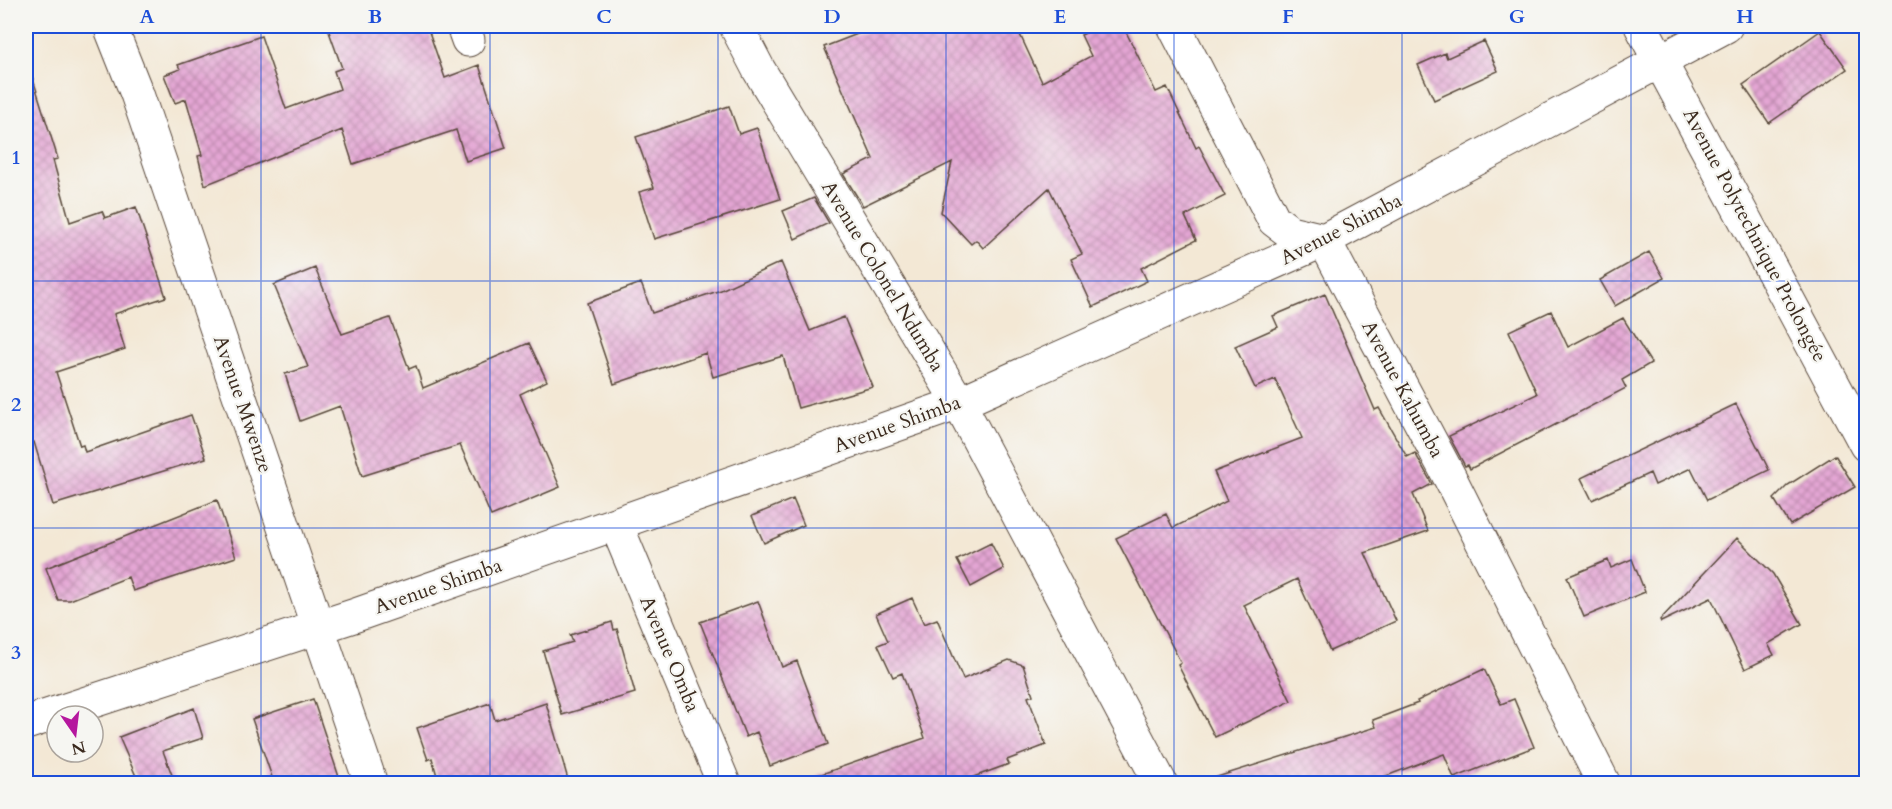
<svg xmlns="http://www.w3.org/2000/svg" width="1892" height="809" viewBox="0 0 1892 809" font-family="Cardo,serif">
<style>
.building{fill:url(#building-cross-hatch)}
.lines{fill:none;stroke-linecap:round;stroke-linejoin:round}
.minor-casing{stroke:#574639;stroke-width:35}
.minor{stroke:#fff;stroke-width:33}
.grid{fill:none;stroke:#1d4ed8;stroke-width:1.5;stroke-opacity:0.55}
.labels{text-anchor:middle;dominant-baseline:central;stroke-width:4.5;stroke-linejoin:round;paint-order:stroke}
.street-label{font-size:20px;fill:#3b2a1e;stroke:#f6f6f2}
.neatline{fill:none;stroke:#1d4ed8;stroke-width:2}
.grid-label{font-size:20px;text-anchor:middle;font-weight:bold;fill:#1d4ed8}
</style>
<defs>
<pattern id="building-cross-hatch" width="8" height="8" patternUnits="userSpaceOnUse" patternTransform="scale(1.5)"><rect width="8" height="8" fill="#e4a6d4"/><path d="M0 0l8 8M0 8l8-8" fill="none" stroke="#ba87ab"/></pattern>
</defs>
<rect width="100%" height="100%" fill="#f6f6f2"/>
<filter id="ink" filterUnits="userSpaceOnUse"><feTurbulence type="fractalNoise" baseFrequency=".0167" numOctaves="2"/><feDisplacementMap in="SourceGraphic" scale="12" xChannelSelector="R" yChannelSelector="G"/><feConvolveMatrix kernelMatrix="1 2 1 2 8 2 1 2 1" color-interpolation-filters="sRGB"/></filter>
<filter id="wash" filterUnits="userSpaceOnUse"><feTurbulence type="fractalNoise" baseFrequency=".008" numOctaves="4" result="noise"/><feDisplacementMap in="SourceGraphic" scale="24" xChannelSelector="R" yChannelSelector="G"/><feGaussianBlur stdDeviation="1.35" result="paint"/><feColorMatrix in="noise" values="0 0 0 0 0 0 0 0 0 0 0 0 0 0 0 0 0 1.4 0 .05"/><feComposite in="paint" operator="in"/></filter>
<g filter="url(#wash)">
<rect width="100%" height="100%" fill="#f3e8d5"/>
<g id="blocks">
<path class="building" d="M327,26H427L445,78L479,65L506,148L466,161L456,130L353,164L342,130L205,185L198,156L202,155L186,99L175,103L164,75L180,69L178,65L261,36L286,109L340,89L334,71L342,68Z
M878,26H1016L1042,82L1091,56L1081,35L1102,26H1123L1156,92L1167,87L1196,148L1199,146L1225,196L1185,216L1196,240L1141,268L1147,281L1093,307L1071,259L1082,254L1049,188L983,248L976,240L971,244L941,212L952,162L863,206L843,174L873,159L824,47Z
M1820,31L1847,69L1769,123L1743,85Z
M1484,41L1498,71L1434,100L1418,65L1445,53L1447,58Z
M32,76L58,159L53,160L70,222L102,211L105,218L136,207L166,297L114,314L125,349L56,372L80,446L83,445L85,452L191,415L206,458L53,505L34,442L26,445V77Z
M729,106L739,134L757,128L780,199L654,239L639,192L654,188L636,137Z
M814,198L829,223L795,239L783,211Z
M1649,252L1664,278L1615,306L1600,280Z
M781,262L810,331L844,317L873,387L798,408L783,356L713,377L706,353L614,384L587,303L641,283L652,313L721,290Z
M315,268L342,334L390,318L409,369L416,366L423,388L529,343L547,381L520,394L560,487L491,516L460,445L362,476L340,406L300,421L285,374L308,367L274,285Z
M1325,294L1375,410L1379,408L1407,457L1415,453L1432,484L1413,494L1428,531L1365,553L1396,621L1330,651L1297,579L1244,605L1291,701L1215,737L1178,665L1181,663L1116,538L1166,514L1173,528L1227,501L1214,472L1302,438L1275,379L1255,388L1235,346L1278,327L1273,316Z
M1551,311L1568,347L1623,318L1651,363L1622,380L1626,388L1470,469L1468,465L1465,466L1449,436L1537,394L1509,331Z
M1736,404L1769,470L1707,500L1691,468L1655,485L1650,473L1592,500L1581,478Z
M1835,455L1855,487L1790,525L1774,499L1788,485Z
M793,499L804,525L764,543L752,516Z
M217,500L236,557L133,591L128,577L70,600H58L46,568Z
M1737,538L1773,574L1802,624L1768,644L1774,655L1745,669L1711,598L1661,622L1660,620Z
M991,543L1004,569L971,587L957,560Z
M1632,559L1645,592L1584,617L1567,577L1608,560L1611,568Z
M912,598L924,624L937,619L963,679L1009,660L1023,665L1033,695L1028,697L1046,745L1007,760L1009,764L957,783H811L810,778L925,738L902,673L893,677L878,645L888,641L876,614Z
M758,601L782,667L797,661L828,744L770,766L757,732L746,737L700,622Z
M612,622L614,630L617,629L635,693L562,715L543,651L573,642L570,635Z
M1484,669L1501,704L1514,699L1534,747L1454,778L1444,754L1368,783H1218L1217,777L1376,727L1373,720L1418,703L1417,701Z
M313,699L341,783H274L252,719Z
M490,703L495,720L546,703L569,783H439L432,758L428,760L417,728Z
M194,708L203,738L163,751L175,783H139L119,737Z"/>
</g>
</g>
<g filter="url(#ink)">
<use href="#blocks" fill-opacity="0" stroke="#574639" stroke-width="1.5"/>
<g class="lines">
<g class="minor-casing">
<path id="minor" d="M110,26L137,94L371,784
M463,26L468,40
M736,26L759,70L959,403L1161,784
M1174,26L1274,220L1290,232L1324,240L1450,478L1604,784
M1641,26L1866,445
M616,524L724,784
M26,723L356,615L959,403L1324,240L1726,26"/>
</g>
<use href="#minor" class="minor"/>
</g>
</g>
<path class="grid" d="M261,26V784M490,26V784M718,26V784M946,26V784M1174,26V784M1402,26V784M1631,26V784M26,281H1866M26,528H1866"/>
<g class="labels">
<g class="street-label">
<text transform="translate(1341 229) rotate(-27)">Avenue Shimba</text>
<text transform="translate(1755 235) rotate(62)">Avenue Polytechnique Prolongée</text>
<text transform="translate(883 276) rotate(59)">Avenue Colonel Ndumba</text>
<text transform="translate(1403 389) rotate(62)">Avenue Kahumba</text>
<text transform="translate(243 404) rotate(71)">Avenue Mwenze</text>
<text transform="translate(897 424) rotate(-20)">Avenue Shimba</text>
<text transform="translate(438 586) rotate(-19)">Avenue Shimba</text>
<text transform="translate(670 654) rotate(67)">Avenue Omba</text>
</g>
</g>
<rect width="1892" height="809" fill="none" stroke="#f6f6f2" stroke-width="66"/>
<g transform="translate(75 734) rotate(166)"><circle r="28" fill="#f6f6f2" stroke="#aba49d" stroke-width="1.5"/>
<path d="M0-4.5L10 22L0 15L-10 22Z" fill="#b5179e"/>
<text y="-9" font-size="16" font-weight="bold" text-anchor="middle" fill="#3b2a1e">N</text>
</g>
<rect x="33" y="33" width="1826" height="743" class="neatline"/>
<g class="grid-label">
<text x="147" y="23">A</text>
<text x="375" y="23">B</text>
<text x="604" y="23">C</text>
<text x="832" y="23">D</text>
<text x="1060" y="23">E</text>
<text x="1288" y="23">F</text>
<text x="1517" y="23">G</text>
<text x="1745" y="23">H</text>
<text x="16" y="164">1</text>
<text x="16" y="411">2</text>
<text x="16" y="659">3</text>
</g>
</svg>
